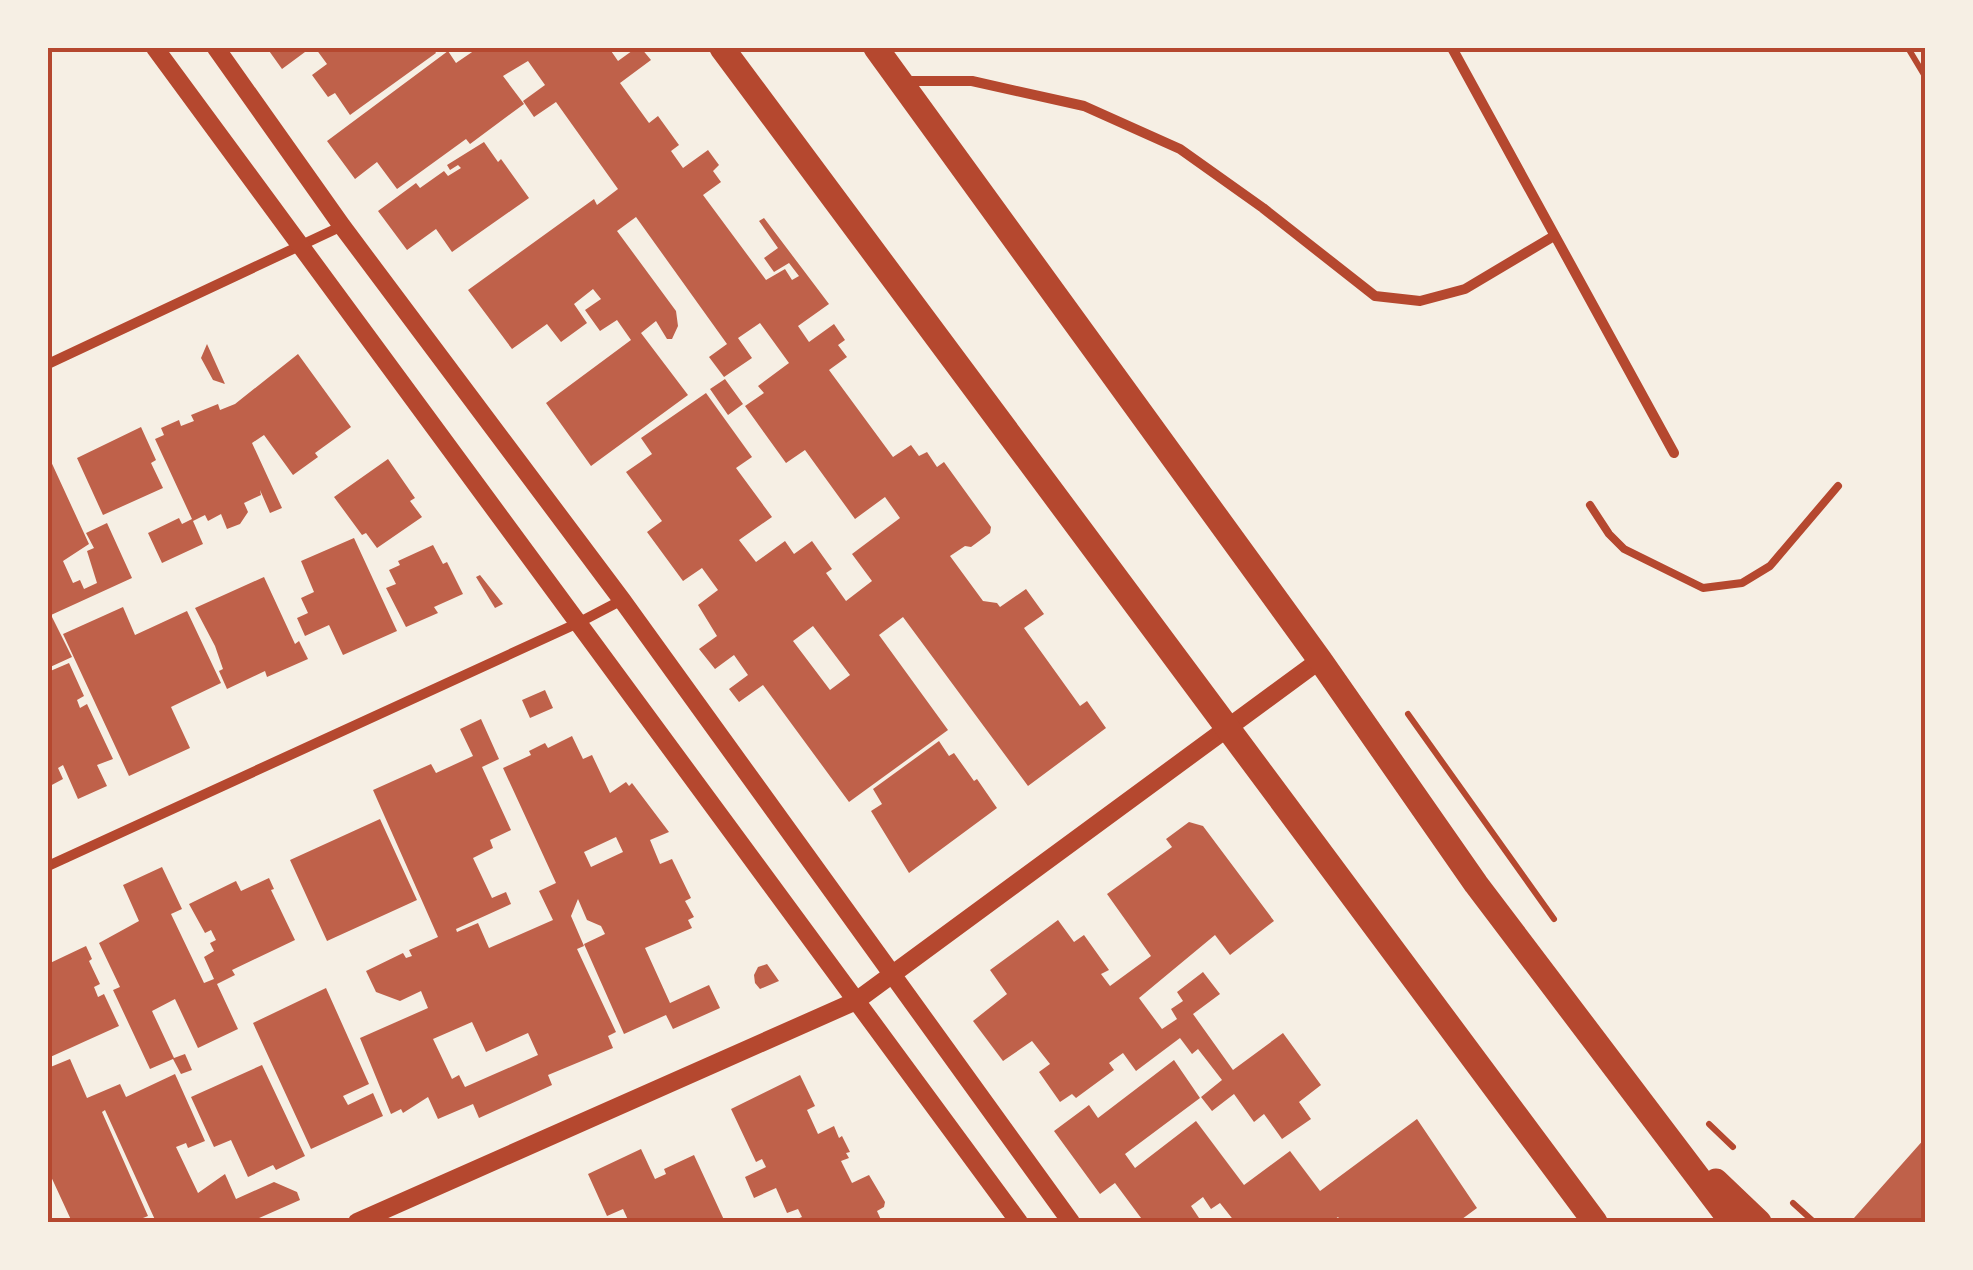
<svg xmlns="http://www.w3.org/2000/svg" width="1973" height="1270" viewBox="0 0 1973 1270" font-family="'DM Sans',sans-serif">
<style>
.building{fill:#bf614a;fill-rule:evenodd}
.lines{fill:none;stroke-linecap:round;stroke-linejoin:round}
.path{stroke:#b5482f;stroke-width:6}
.service{stroke:#b5482f;stroke-width:8}
.minor{stroke:#b5482f;stroke-width:10}
.tertiary{stroke:#b5482f;stroke-width:18}
.primary{stroke:#b5482f;stroke-width:25}
.neatline{fill:none;stroke:#b5482f;stroke-width:4}
</style>
<rect width="100%" height="100%" fill="#f6efe4"/>
<path class="building" d="M267,48H302L305,52L282,69Z
M319,48H433L436,53L350,115L335,93L328,97L312,75L327,64L316,49Z
M478,48L486,51L490,48H609L618,61L636,48H641L651,60L620,83L649,123L658,116L679,145L671,151L683,168L708,150L719,165L713,171L721,182L703,195L766,280L785,269L792,280L799,276L789,263L774,272L764,258L778,248L759,221L764,218L829,304L798,326L809,342L834,324L845,340L838,345L847,357L829,370L893,457L911,445L919,456L927,452L937,467L944,462L991,527L990,533L971,547L965,546L950,556L983,601L997,603L1000,607L1026,589L1044,614L1024,628L1080,706L1087,701L1106,728L1028,786L903,617L879,635L948,730L849,802L763,685L739,702L729,689L748,675L734,655L715,669L699,649L717,636L698,605L718,590L702,568L683,581L647,532L662,521L626,472L652,454L641,438L706,393L752,457L736,468L772,517L739,540L756,562L785,541L794,554L812,541L832,569L826,573L846,601L872,581L852,554L900,518L885,497L855,519L805,450L786,463L745,406L764,393L758,386L789,363L760,323L738,338L752,358L724,377L709,357L727,344L636,217L617,231L676,311L678,326L672,339H667L656,321L641,333L688,395L591,466L546,403L631,340L617,320L600,331L585,310L601,299L593,289L574,304L587,323L561,342L547,324L512,349L468,290L594,199L597,205L618,189L556,102L534,117L523,101L545,85L528,61L503,76L524,104L470,144L466,139L397,189L377,162L355,179L327,141L448,51L456,63ZM813,626L850,675L830,690L793,641Z
M484,142L498,162L501,159L529,198L452,252L436,229L407,250L378,211L416,183L420,188L444,171L448,176L461,168L458,165L450,170L447,165Z
M207,344L225,384L213,380L201,358Z
M298,354L351,427L315,453L318,457L293,475L264,435L252,443L282,508L270,513L260,490L261,495L244,503L248,512L240,524L227,529L221,514L208,521L205,515L193,521L203,544L162,563L148,533L179,518L182,524L192,519L155,439L164,435L161,428L179,420L181,426L194,421L191,415L218,404L220,410L235,404Z
M725,379L743,404L728,415L710,389Z
M141,427L156,460L151,463L163,488L103,515L77,458Z
M48,455L89,544L63,561L73,583L80,580L84,589L97,583L87,551L94,548L86,533L107,523L132,578L51,615L48,606Z
M388,459L415,498L410,501L422,517L377,548L366,533L362,535L334,497Z
M354,538L397,631L343,655L329,625L305,636L297,618L308,613L301,598L314,592L301,561Z
M433,545L443,564L447,562L463,594L434,607L438,613L406,627L386,588L396,584L389,570L400,565L398,561Z
M480,575L503,604L495,608L476,577Z
M264,577L295,644L299,641L308,659L267,677L265,671L227,689L219,671L223,669L215,646L195,608Z
M123,607L135,635L187,611L221,683L171,707L190,748L129,776L63,634Z
M51,615L72,657L48,668V617Z
M69,663L84,696L77,700L80,708L87,704L113,759L97,765L107,786L78,799L63,765L58,768L63,779L48,787V672Z
M545,690L553,708L530,718L522,700Z
M481,719L499,759L482,767L511,830L490,840L493,848L473,858L492,898L506,892L511,904L456,929L457,932L478,923L489,948L553,920L539,891L556,883L503,768L531,755L529,751L545,743L548,748L572,736L583,759L592,755L610,793L626,782L629,786L632,783L669,832L650,840L660,864L672,859L691,898L685,901L694,917L688,920L692,928L645,948L670,1003L709,985L720,1008L673,1029L666,1015L624,1034L584,944L605,934L601,926L587,920L578,899L571,916L584,946L577,949L616,1032L608,1036L613,1048L548,1075L552,1085L479,1118L473,1104L438,1119L428,1097L403,1113L401,1109L391,1114L360,1038L428,1008L421,991L400,1001L376,992L366,971L403,953L406,958L412,956L409,950L438,937L373,790L431,764L436,773L473,756L460,729ZM616,837L623,852L591,867L584,852ZM472,1022L486,1052L528,1033L538,1055L465,1087L459,1075L452,1079L433,1039Z
M939,741L949,756L954,753L974,781L977,779L997,808L909,873L871,811L882,804L873,789Z
M380,819L417,900L327,941L290,860Z
M1189,822L1203,826L1274,921L1230,955L1215,935L1139,998L1162,1029L1177,1019L1171,1009L1183,1001L1177,992L1203,972L1220,994L1193,1014L1233,1070L1283,1033L1321,1085L1299,1102L1311,1119L1282,1139L1264,1114L1254,1122L1234,1094L1212,1111L1201,1097L1222,1080L1198,1049L1192,1054L1180,1038L1136,1071L1123,1053L1109,1063L1114,1070L1076,1098L1072,1094L1060,1102L1039,1072L1050,1064L1032,1041L1003,1061L973,1021L1007,994L990,970L1058,920L1074,942L1084,935L1109,970L1101,974L1110,986L1151,956L1107,894L1172,847L1166,839Z
M162,867L182,909L171,914L204,983L214,979L204,957L214,951L210,943L216,940L211,930L205,933L189,904L236,881L241,891L269,878L274,889L271,890L295,940L232,970L235,975L217,984L238,1029L198,1048L175,999L152,1011L174,1058L185,1054L192,1070L181,1074L173,1059L150,1069L113,990L120,987L99,943L139,921L123,885Z
M86,946L92,959L89,961L100,984L94,987L98,997L104,994L119,1026L48,1058V964Z
M767,964L779,981L760,989L755,983L754,975L758,967Z
M326,988L369,1084L343,1096L348,1105L373,1093L383,1116L311,1149L253,1023Z
M70,1059L87,1098L120,1084L126,1097L175,1074L205,1141L188,1148L186,1143L176,1147L198,1193L225,1174L236,1199L274,1182L297,1192L300,1200L250,1222L245,1219L237,1222H156L105,1110L102,1112L148,1216L133,1222H72L48,1170V1068Z
M1174,1060L1200,1098L1125,1154L1135,1168L1196,1121L1244,1185L1290,1151L1320,1191L1417,1119L1477,1208L1458,1222H1342L1338,1217L1331,1222H1235L1220,1203L1211,1209L1203,1197L1191,1206L1199,1218L1193,1222H1144L1115,1183L1100,1194L1054,1131L1089,1105L1098,1118Z
M262,1065L305,1156L276,1170L273,1165L248,1177L231,1140L214,1147L191,1097Z
M800,1075L815,1106L807,1110L818,1134L834,1126L839,1138L842,1136L850,1152L846,1153L849,1158L841,1161L852,1183L869,1175L885,1202L884,1207L877,1211L882,1222H789L802,1217L798,1209L787,1213L776,1188L754,1198L745,1177L766,1167L762,1159L756,1162L731,1109Z
M1926,1137V1222H1859L1854,1218Z
M641,1149L655,1179L666,1174L664,1169L694,1155L725,1222H623L628,1220L623,1209L607,1216L588,1174Z"/>
<g class="lines">
<path class="path" d="M1908,48L1926,78
M1408,714L1554,919
M1709,1124L1733,1147
M1793,1203L1814,1222"/>
<path class="service" d="M1590,505L1609,534L1624,549L1703,588L1742,583L1770,566L1838,486"/>
<path class="minor" d="M1452,48L1674,453
M903,81H972L1084,106L1180,149L1263,208L1375,296L1420,301L1465,289L1554,236
M48,364L342,226
M48,866L578,623L622,600"/>
<path class="tertiary" d="M155,48L1019,1222
M216,48L342,226L622,600L1071,1222
M357,1222L856,1001L1320,660"/>
<path class="primary" d="M722,48L1595,1222
M876,48L1320,660L1476,884L1732,1222
M1716,1181L1759,1222"/>
</g>
<rect width="1973" height="1270" fill="none" stroke="#f6efe4" stroke-width="100"/>
<rect x="50" y="50" width="1873" height="1170" class="neatline"/>
</svg>
